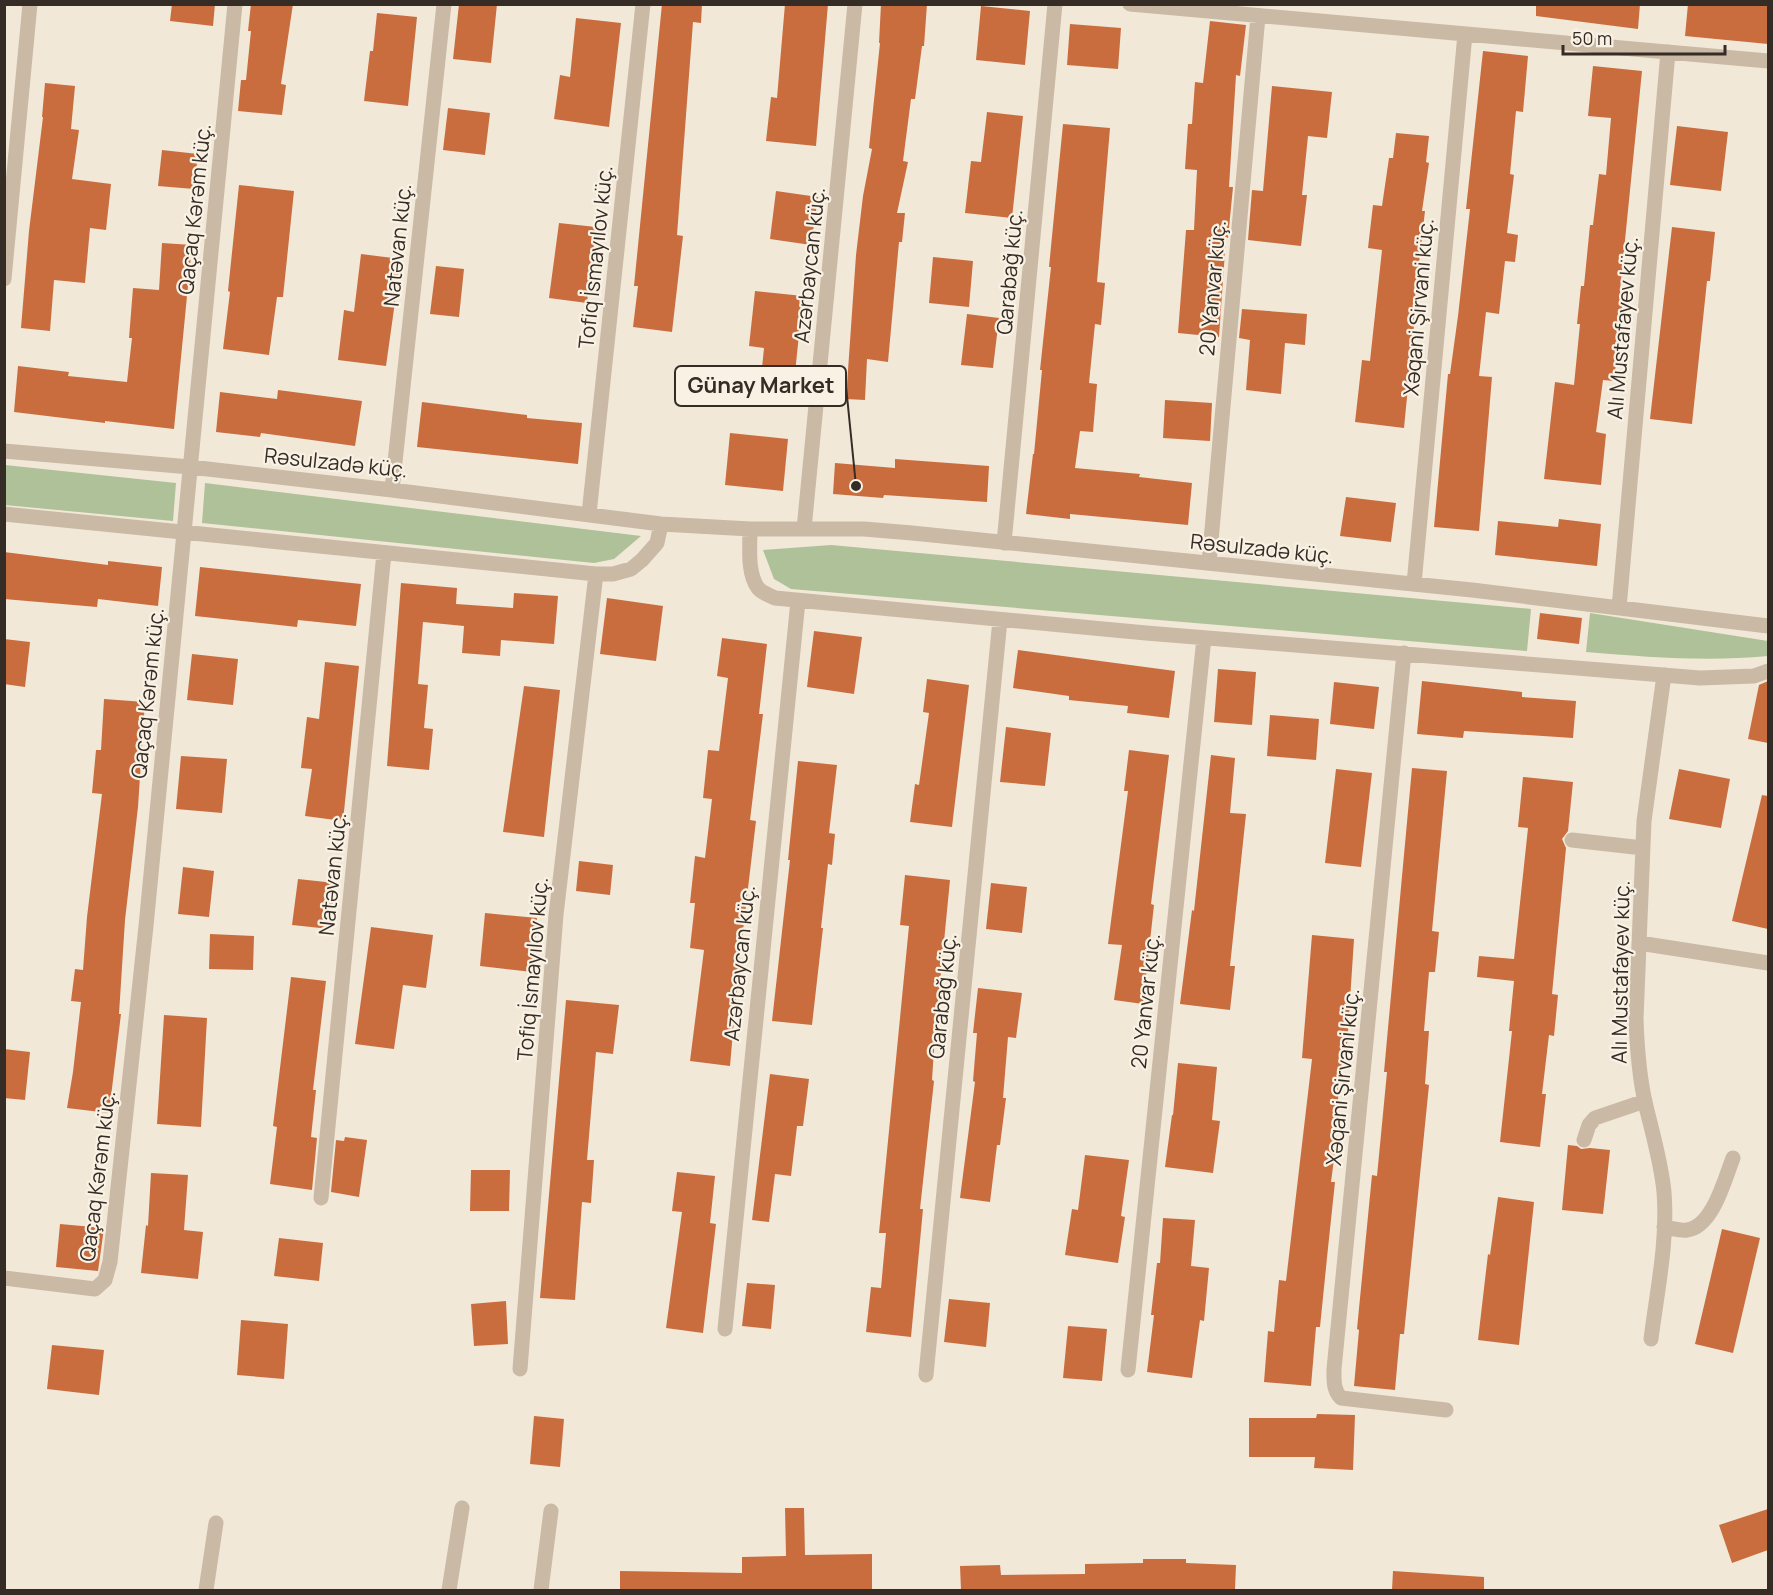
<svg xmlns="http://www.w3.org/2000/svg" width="1773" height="1595" viewBox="0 0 1773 1595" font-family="Manrope,sans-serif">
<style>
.park{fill:#afc198}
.building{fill:#c96d3f}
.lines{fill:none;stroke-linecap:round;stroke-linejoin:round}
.street{stroke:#cab9a4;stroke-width:15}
.labels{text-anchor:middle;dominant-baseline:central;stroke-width:4.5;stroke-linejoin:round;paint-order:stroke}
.street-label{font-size:21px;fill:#352c26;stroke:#f9f2e4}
.leader{fill:none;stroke:#352c26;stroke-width:2}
.callout-dot{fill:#352c26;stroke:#f9f2e4;stroke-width:2}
.callout{fill:#f9f2e4;stroke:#352c26;stroke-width:2}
.callout-label{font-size:22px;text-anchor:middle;font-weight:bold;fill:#352c26}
</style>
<rect width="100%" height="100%" fill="#f2e8d8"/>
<path class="park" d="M5,465L176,483L173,521L5,505Z
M205,483L641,536L614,559L594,563L202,523Z
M831,545L1531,609L1527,651L791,589L774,579L763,550Z
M1590,613L1768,641V656C1707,662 1647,657 1586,652Z"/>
<path class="building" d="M172,4H215L213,26L170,21Z
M251,4H293L281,84L286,85L282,115L238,111L241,80H246L251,31H248Z
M459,4H497L491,63L453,59Z
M662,4H702L701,23L693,22L677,235L683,236L672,332L633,327L638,286H634Z
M785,4H828L816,146L766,141L771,97L777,98Z
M881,4H927L924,46H922L915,99H911L903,161L908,162L897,213H905L902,242H899L888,362L867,359L865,400L846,399L856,255L863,196L872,149L869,148L880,43H879Z
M1536,4H1640L1638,29L1536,16Z
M1688,4H1768V44L1685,36Z
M981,6L1030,11L1025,65L976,60Z
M377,13L417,17L408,106L364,101L370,51H373Z
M576,18L621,23L609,127L554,119L560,75L570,77Z
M1210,21L1246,25L1240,76L1236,75L1229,187H1233L1228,238L1226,237L1219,337L1178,333L1186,230H1194L1197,170L1185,169L1188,124H1192L1195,82L1203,83Z
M1070,24L1121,28L1118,69L1067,65Z
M1483,51L1528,56L1523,112L1516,111L1510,174L1514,175L1507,233L1518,235L1515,262L1505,261L1499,314L1486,312L1479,376L1492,377L1479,531L1434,527L1448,374H1450L1458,316L1470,209H1466Z
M1593,66L1642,71L1620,290H1624L1614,381L1603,380L1596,432L1606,434L1601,485L1544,479L1555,382L1574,385L1580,324H1577L1581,286H1584L1590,225H1593L1599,174L1606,175L1611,118L1588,116Z
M45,83L75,86L71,129L79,130L72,179L111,184L106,230L90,228L85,283L54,280L50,331L21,328L29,231L43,117H42Z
M1272,86L1332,92L1327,138L1308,136L1302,195H1307L1301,246L1248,240L1252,190L1263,191Z
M448,108L490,113L485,155L443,150Z
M987,112L1023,116L1012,218L965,213L971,161L981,162Z
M1063,124L1110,128L1097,282L1105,283L1101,325L1095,324L1089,383L1097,384L1093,432L1080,431L1075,468L1140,474L1139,477L1192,483L1188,525L1070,514V519L1026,514L1033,454H1034L1042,370H1040L1051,267H1049Z
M1677,126L1728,132L1721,191L1670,185Z
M1396,133L1429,136L1426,162L1429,163L1422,211H1425L1413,315H1415L1404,428L1355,422L1362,360L1370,361L1382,250L1368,248L1373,205L1382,206L1389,158H1393Z
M162,150L198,154L194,189L158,186Z
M239,185L294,191L283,297H277L269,355L223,349L230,292L228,291Z
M776,191L818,197L811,245L770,239Z
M559,223L596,227L587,303L549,298Z
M1672,227L1715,232L1710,281H1707L1692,424L1650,419Z
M162,243L192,245L174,429L105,421V423L14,412L18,366L69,372L68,376L127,382L132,338H129L133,288L159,290Z
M361,254L401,259L386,366L338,360L344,310L354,312Z
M933,257L973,261L969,307L929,303Z
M436,266L464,269L459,317L430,314Z
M755,291L803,296L792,402L759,398L764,348L749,346Z
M1242,309L1307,314L1305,345L1285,343L1281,394L1246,390L1250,340L1239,338Z
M967,314L999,318L993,368L961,365Z
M278,390L362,401L355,446L261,433L260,437L216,432L220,392L277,399Z
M1165,400L1212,403L1210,441L1163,438Z
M422,402L527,415V418L582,423L578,464L417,447Z
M730,433L788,439L783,491L725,485Z
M895,459L989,466L987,502L884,495L883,498L833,494L835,463L895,468Z
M1346,497L1396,503L1391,542L1340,536Z
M1559,519L1601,524L1597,566L1495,555L1498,521L1558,527Z
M4,552L108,565V561L162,567L158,606L98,599L97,607L4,599Z
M200,567L361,584L356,626L298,620L297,627L195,616Z
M401,583L457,588L456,604L513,608L514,593L558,596L554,644L501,640L500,656L462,653L464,626L423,622L418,684L428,685L424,728L433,729L429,770L387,766Z
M607,598L663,606L656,661L600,654Z
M1540,613L1582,618L1579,644L1537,639Z
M814,631L862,637L854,694L807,687Z
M722,638L767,644L759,714H763L750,820L756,821L739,964L730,1066L690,1061L704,950L690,948L695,903H690L695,856L705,858L712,799L703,798L708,750L719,751L728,678L717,676Z
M4,639L30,642L25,687L4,684Z
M1018,650L1175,671L1169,718L1127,713L1128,706L1069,700V696L1013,688Z
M192,654L238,659L233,705L187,700Z
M325,662L359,666L343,821L305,816L312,769L301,768L307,717L319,719Z
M1218,669L1256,672L1252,725L1214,722Z
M927,679L969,685L952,827L910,822L915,784L919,785L929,713L923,712Z
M1422,681L1522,692V697L1576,701L1573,738L1464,731L1463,738L1417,734Z
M1768,681V743L1748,739L1759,685Z
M1334,682L1379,687L1374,729L1330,724Z
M524,686L560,690L544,837L503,832Z
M104,699L145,702L138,807L125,920L119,1014H121L109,1113L67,1108L73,1072L81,1002L71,1001L75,969L83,970L87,917L102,794L92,793L96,750H101Z
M1270,715L1319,719L1316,760L1267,756Z
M1006,727L1051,733L1045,786L1000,782Z
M1129,750L1169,755L1151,904L1154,905L1143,1004L1114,1000L1122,945L1108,944L1128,791H1124Z
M1211,755L1235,758L1230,813L1246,814L1230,966H1235L1230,1010L1180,1004L1192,910L1194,911Z
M181,756L227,759L222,813L176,809Z
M798,761L837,765L829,833L835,834L832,865L828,864L821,928H823L812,1025L772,1021L790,860H788Z
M1412,768L1447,771L1432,931L1439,932L1435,972H1429L1424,1031H1429L1425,1084L1429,1085L1404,1334H1400L1395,1390L1354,1386L1359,1330L1357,1329L1372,1175L1377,1176L1387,1072H1384L1388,1028Z
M1336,769L1372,773L1361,867L1325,863Z
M1679,769L1730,779L1721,828L1669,819Z
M1523,777L1573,782L1568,831L1562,839L1566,848L1552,994L1558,995L1554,1036L1549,1035L1542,1094H1546L1540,1147L1500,1142L1512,1031H1509L1514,981L1477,977L1479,956L1514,959L1528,828L1518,827Z
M1762,795L1768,796V929L1732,921Z
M579,861L613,865L610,895L576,891Z
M183,867L214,871L209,917L178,914Z
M905,875L950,880L935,1034L932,1080L934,1081L920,1209H923L911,1337L866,1332L871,1287L881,1288L886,1233H879L909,926L900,925Z
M298,879L335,883L330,929L292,925Z
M991,883L1027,887L1022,933L986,929Z
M485,913L537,918L532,972L480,966Z
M371,927L433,935L426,988L403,985L394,1049L355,1044Z
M210,934L254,936L253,970L209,969Z
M1312,935L1354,939L1346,1062H1342L1334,1136H1337L1331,1182H1335L1328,1248L1320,1327H1316L1311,1386L1264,1382L1268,1331L1274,1332L1279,1280L1286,1281L1312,1059L1302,1058Z
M291,977L326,981L313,1090H316L311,1137L317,1138L312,1190L270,1184L277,1127L273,1126Z
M978,988L1022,993L1016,1038L1008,1037L1003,1098H1006L1000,1145H997L990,1202L960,1198L975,1082L973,1081L977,1033H973Z
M566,1000L619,1005L613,1054L596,1052L587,1160H594L591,1203L582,1202L575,1300L540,1298Z
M164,1015L207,1018L201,1127L157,1124Z
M4,1049L30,1052L25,1100L4,1098Z
M1178,1063L1217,1067L1212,1120L1220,1121L1213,1173L1165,1167L1172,1115H1173Z
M770,1074L809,1079L803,1126H797L791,1176L775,1174L769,1222L752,1220Z
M345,1137L367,1140L359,1197L331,1192L336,1140L344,1141Z
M1568,1145L1577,1146L1581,1149L1590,1148L1610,1150L1603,1214L1562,1210Z
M1085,1155L1129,1160L1121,1216L1125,1217L1118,1263L1065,1255L1072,1209L1078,1210Z
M471,1170H510L509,1211H470Z
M677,1172L715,1176L710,1223L716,1224L703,1333L666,1328L682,1212L672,1211Z
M151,1173L188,1175L184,1230L203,1232L198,1279L141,1273L146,1225L148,1226Z
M1498,1197L1534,1202L1519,1345L1478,1340L1488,1254L1490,1255Z
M1163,1218L1195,1220L1191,1266L1209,1268L1204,1321L1200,1320L1192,1378L1147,1372L1154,1315H1151L1157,1263H1160Z
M60,1224L104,1228L98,1271L56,1267Z
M1722,1229L1760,1238L1733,1353L1695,1344Z
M279,1238L323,1243L319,1281L274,1276Z
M747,1283L775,1285L771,1329L742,1326Z
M949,1299L990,1303L986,1347L944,1342Z
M506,1301L508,1344L474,1346L471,1304Z
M241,1320L288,1324L284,1379L237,1375Z
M1068,1326L1107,1329L1102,1381L1063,1378Z
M52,1345L104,1350L99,1395L47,1389Z
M1317,1414L1355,1415L1353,1470L1314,1468L1315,1457H1249V1418H1316Z
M534,1416L564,1419L560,1467L530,1464Z
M785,1508H804L805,1555L872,1554V1590H620V1571L742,1573V1557L786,1556Z
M1768,1509V1550L1732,1563L1719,1525Z
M1143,1559H1186V1563L1236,1565L1235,1590H961L960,1566L1000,1565L1001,1575L1085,1574V1564L1143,1563Z
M1393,1571L1484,1577V1590H1392Z"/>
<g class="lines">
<path class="street" d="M1130,4L1768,61
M4,279L30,4
M4,451L190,467L392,490L661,524L750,529H864L912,533L1472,590L1768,626
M392,490L444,4
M4,514L596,574H613L631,569L642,560L657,543L661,524
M589,514L643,4
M750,529C750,547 747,573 758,588C762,593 769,595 775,598L1146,633L1700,678L1754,676L1768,671
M804,529L855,4
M1004,543L1055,4
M1209,563L1258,16
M1414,584L1465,34
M1619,608L1668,52
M1404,653L1334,1369C1334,1380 1333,1390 1341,1398L1446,1410
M1572,840L1643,848
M1639,943L1768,963
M1584,1140L1589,1125L1595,1118L1645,1101
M321,1198L384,553
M1664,1227C1671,1228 1681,1231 1687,1230C1713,1227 1725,1178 1733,1158
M4,1278L95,1289L105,1280L110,1262L146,926L235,4
M725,1329L798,601
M1651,1339C1657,1291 1668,1241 1664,1192C1661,1161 1652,1132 1645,1102C1639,1075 1637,1047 1636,1019L1644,821L1664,675
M520,1369L556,915L596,574
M1128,1370L1204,638
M926,1375L1000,620
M206,1590L216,1523
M449,1590L462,1508
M541,1590L551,1511"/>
</g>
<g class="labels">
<g class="street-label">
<text transform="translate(194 209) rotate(-84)">Qaçaq Kərəm küç.</text>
<text transform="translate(397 245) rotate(-84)">Natəvan küç.</text>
<text transform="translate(595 257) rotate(-84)">Tofiq İsmayılov küç.</text>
<text transform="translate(809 265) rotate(-84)">Azərbaycan küç.</text>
<text transform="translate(1009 272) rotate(-85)">Qarabağ küç.</text>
<text transform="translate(1212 288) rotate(-85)">20 Yanvar küç.</text>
<text transform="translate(1418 307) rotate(-85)">Xəqani Şirvani küç.</text>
<text transform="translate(1622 328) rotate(-85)">Alı Mustafayev küç.</text>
<text transform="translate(336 462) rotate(6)">Rəsulzadə küç.</text>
<text transform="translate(1262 548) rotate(6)">Rəsulzadə küç.</text>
<text transform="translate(147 693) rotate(-84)">Qaçaq Kərəm küç.</text>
<text transform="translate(332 874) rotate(-84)">Natəvan küç.</text>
<text transform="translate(739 963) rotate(-84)">Azərbaycan küç.</text>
<text transform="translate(532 969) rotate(-85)">Tofiq İsmayılov küç.</text>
<text transform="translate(1620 972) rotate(-89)">Alı Mustafayev küç.</text>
<text transform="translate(942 996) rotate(-84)">Qarabağ küç.</text>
<text transform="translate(1145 1001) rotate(-84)">20 Yanvar küç.</text>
<text transform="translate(1342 1077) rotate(-84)">Xəqani Şirvani küç.</text>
<text transform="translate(97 1176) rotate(-83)">Qaçaq Kərəm küç.</text>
</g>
</g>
<path class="leader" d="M856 486L846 386"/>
<circle class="callout-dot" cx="856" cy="486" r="6"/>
<rect class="callout" x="675" y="366" width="171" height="40" rx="6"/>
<g class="callout-label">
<text x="761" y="393">Günay Market</text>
</g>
<rect width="1773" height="1595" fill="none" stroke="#352c26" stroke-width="12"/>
<path d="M1563 45v9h162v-9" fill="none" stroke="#352c26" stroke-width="3"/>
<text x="1572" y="45" font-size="18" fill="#352c26" stroke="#f9f2e4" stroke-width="4.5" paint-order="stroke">50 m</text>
</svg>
